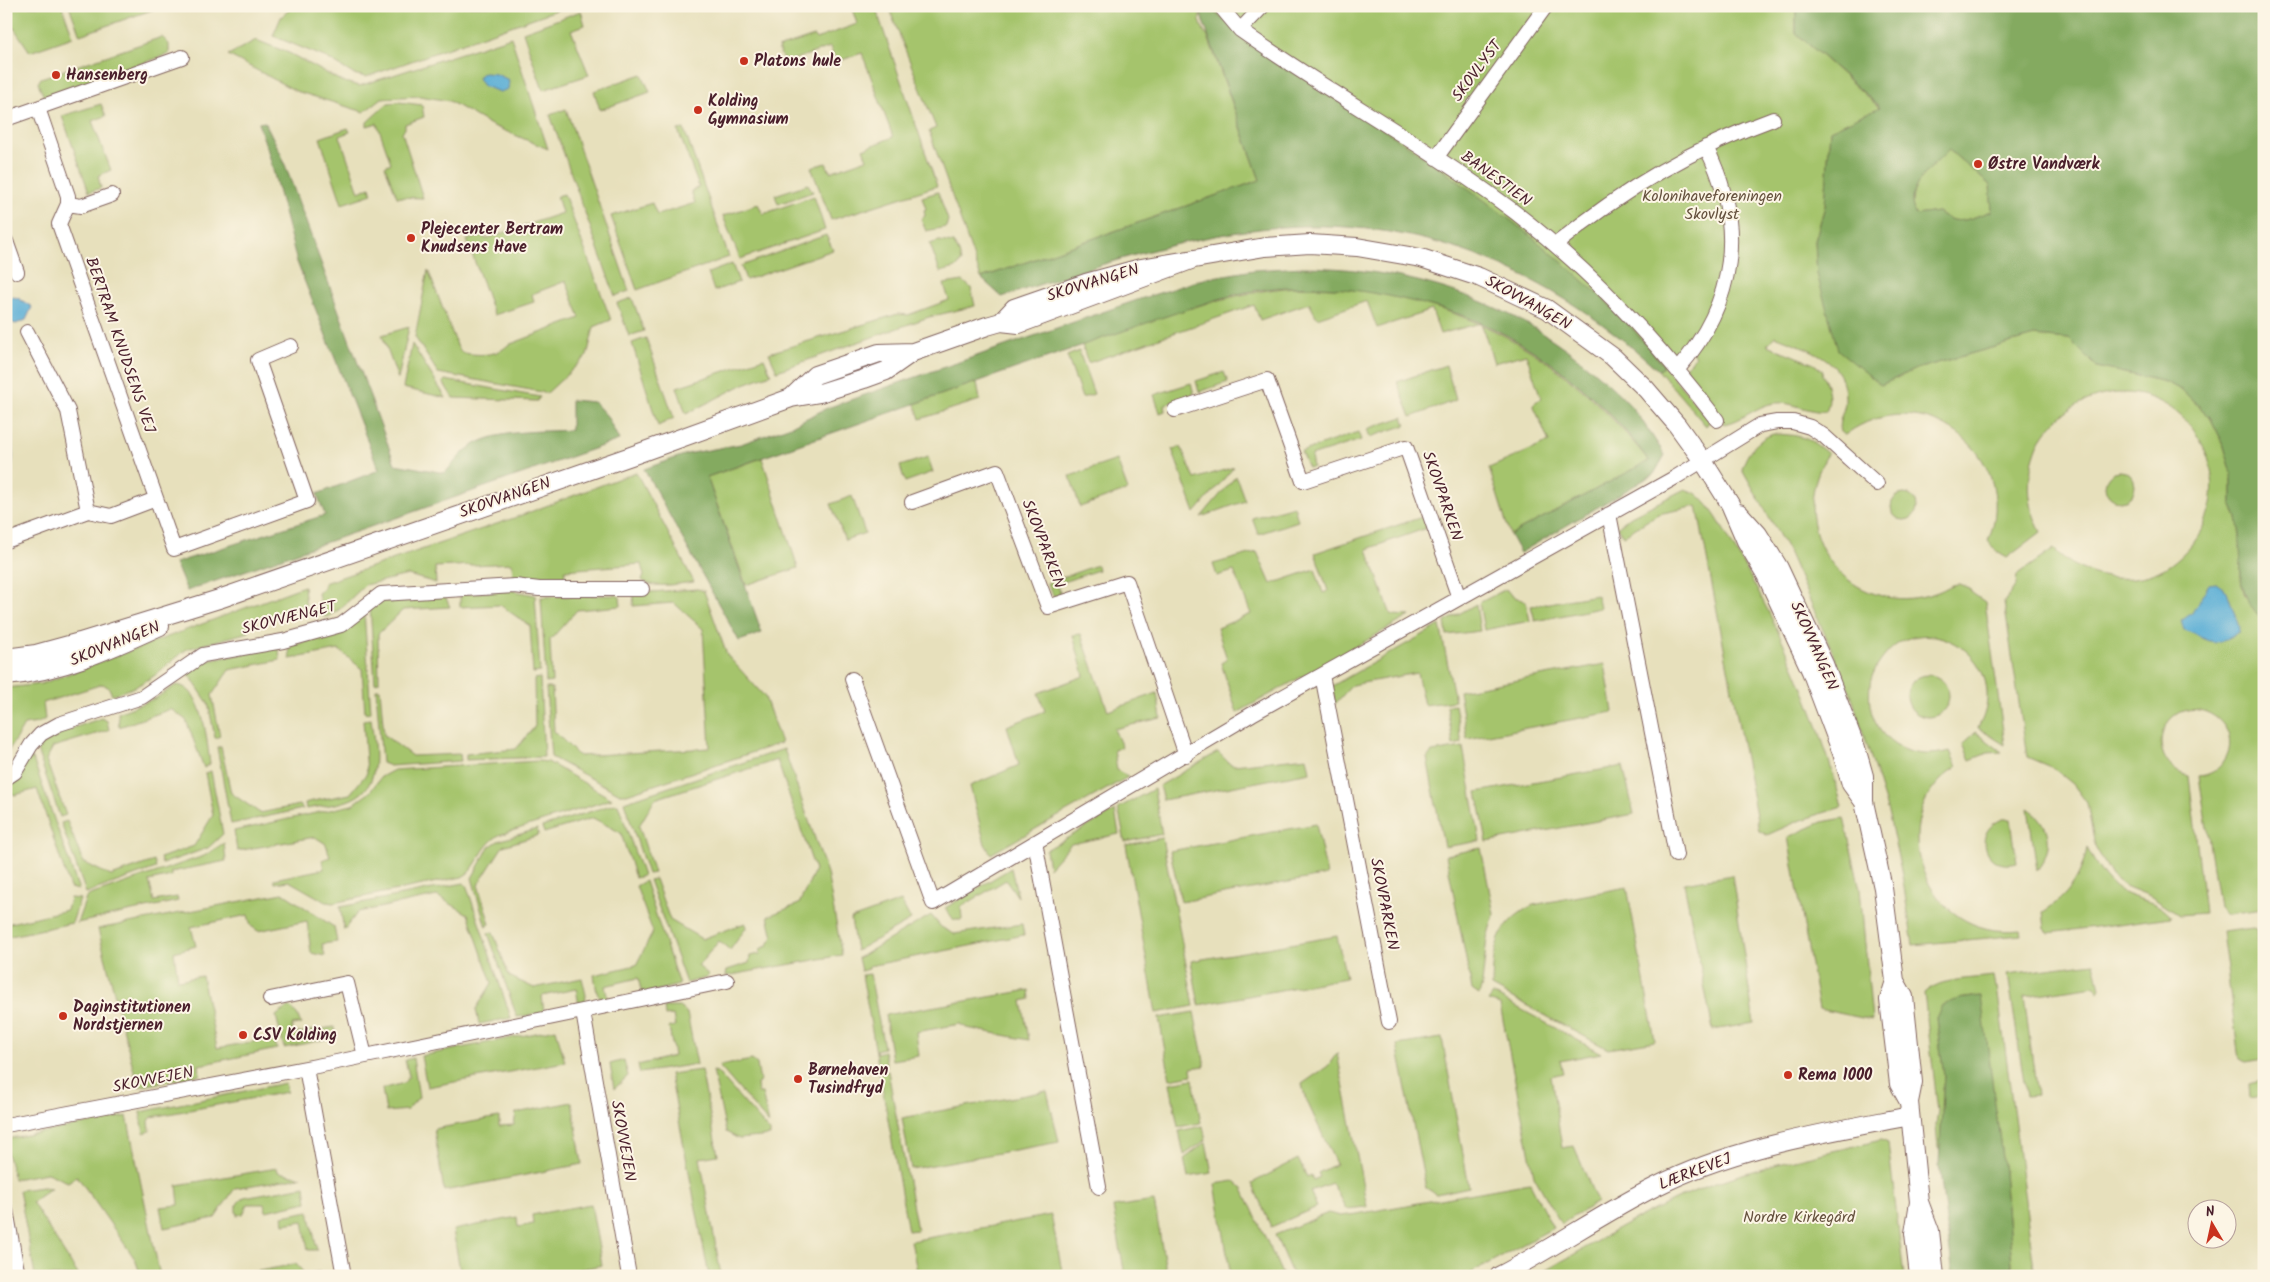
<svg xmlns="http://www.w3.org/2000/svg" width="2270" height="1282" viewBox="0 0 2270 1282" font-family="Kalam,sans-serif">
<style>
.green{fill:#a5c46c;stroke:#78724c}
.forest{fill:#84aa60;stroke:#676446;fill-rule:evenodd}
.water{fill:#59add5;stroke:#526680}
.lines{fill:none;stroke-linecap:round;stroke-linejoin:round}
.minor-casing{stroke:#81635e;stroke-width:16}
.tertiary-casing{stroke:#81635e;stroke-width:20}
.minor{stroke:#fff;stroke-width:14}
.tertiary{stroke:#fff;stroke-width:18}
.poi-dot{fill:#c8321e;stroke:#fcf5e5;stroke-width:2}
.labels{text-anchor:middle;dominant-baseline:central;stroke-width:4;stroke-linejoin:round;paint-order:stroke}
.poi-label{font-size:16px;font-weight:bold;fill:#4a1f2b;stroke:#fcf5e5;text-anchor:start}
.street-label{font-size:16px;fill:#4a1f2b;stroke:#fcf5e5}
.park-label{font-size:16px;fill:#65513e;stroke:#fcf5e5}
</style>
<rect width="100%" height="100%" fill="#fcf5e5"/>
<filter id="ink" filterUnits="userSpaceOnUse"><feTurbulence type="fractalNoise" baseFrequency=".02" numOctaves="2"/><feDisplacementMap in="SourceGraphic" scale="10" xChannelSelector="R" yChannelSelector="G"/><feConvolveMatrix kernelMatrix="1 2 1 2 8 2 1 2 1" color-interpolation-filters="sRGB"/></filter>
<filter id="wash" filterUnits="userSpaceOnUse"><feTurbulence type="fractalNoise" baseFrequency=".0096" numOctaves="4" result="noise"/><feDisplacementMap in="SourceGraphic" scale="20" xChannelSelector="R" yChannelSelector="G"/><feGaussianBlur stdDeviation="1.12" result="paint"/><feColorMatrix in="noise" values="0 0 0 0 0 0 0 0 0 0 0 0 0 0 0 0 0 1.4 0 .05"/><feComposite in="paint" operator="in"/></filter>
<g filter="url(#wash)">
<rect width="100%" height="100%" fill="#e7e0bc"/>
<path class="green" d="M6,6H62L73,37L30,52L6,16Z
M69,6H163L80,35Z
M294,6H568L366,77L353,74L327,58L273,36L281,17Z
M851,6H875L937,186L831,220L811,167L826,163L830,172L867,159L863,149L893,137L862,53L836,62L830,47L784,63L778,48L814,36L816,39L857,24Z
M888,6H1200V21L1205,34H1207L1260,180L981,278L929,131L936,128Z
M1212,6H1796V33L1880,108L1830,130L1825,206L1815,241L1817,274L1881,385L1916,369L2034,336L2069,339L2097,367L2166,382L2183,391L2210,417L2223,443L2232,473V506L2237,518L2240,535L2241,581L2245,596L2264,621V909L2226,914L2219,907L2199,776C2210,775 2218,770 2224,761C2249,722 2184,686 2164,729C2155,749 2168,772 2189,776L2205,913L2179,915L2150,896L2125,886L2112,876L2095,846L2087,803L2073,784L2053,768L2027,757L2004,602L2016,585L2017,575L2054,549C2082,580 2137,589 2171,564C2270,489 2174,348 2074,407C2059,416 2045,430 2038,445C2026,475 2026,504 2041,532L2007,558L1997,552L1988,541C2024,453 1919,378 1845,435L1840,432C1837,422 1844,413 1845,402C1847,357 1809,350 1775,336L1767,345L1814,364L1823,371L1822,374C1828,387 1832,397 1826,411C1812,414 1792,401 1775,403C1757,405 1741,422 1724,424L1682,370L1696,356L1687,345L1663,365L1710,421L1706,426L1658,370L1661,369L1663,364L1620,315L1243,37L1214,12Z
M581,11L585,25L571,30L589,75L543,90L523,32Z
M162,37L169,44V54L44,97L38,83L41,78Z
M511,37L548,149L491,125L449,101L420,96L382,98L364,112L296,91L228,55L256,40L289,53L341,81L359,86Z
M642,74L650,92L600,110L594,91Z
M399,102L422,105L424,117L405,124V129L402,132L423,198L397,197L385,166L391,163L377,123L367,126V122L388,103Z
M101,104L106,116L92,121L111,170L98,176L101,188L89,192L62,116Z
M566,109L629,291L615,296L550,115Z
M348,128L350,132L340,136L359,192L370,187L372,194L342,204L320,138Z
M684,129L729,257L637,290L611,216L652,203L657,215L695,203L691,191L699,187L678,130Z
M1949,150L1990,185L1992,211C1969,218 1958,228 1938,212L1916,215C1901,189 1932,168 1949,150Z
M808,184L813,192L778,204L775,195Z
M938,192L948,220L946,227L926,231L921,219L925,216L924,210L926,209L922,197Z
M564,194L611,320L594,327L587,356L547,393L438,373L415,337L428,270L458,348L463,353C478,355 496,357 508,345L580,318L566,281L532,294L534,302L494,315L467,240L483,235L485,239L562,213L557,196Z
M814,196L825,230L740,259L723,216L758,204L763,214Z
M826,235L833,250L746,280L741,266Z
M939,241L953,243L959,252L961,262L956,268L940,272L930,244Z
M732,264L739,282L714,291L708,273Z
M963,281L971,288L975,306L929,317L777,371L769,353L898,314L908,315L949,300L944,284Z
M1295,287C1316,288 1338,287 1359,290C1486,310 1569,361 1649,461L1510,535L1489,468L1549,442L1533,404L1541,398L1526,354L1494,363L1481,323L1440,334L1432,310L1377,328L1367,301L1317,318L1309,303L1260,320L1254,305L1088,363L1082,345C1152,321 1220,293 1295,287Z
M632,298L644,331L629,336L617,303Z
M409,327L398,379L382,335Z
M646,338L674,418L658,426L632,343Z
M412,344L446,398L403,388Z
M1079,351L1094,394L1082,398L1067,356Z
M764,358L771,374L744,384L686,414L677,387Z
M1446,365L1456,400L1411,417L1397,382Z
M1224,372L1228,382L1199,392L1196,381Z
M445,380L540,397L537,401L453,398L443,382Z
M977,382L980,400L920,419L915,404Z
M1191,383L1194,394L1164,405L1165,411L1160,413L1154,395Z
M1403,417L1406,425L1370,437L1367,429Z
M1358,432L1361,440L1311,456L1313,467L1308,468L1301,452Z
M1773,434C1799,435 1808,436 1828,454C1790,512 1824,589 1893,598C1908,600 1924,597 1938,592C1946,589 1951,584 1959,584L1969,588L1972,593L1985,602L2005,745L1978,728C2016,662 1926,601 1883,658C1877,666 1871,675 1870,685C1868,704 1871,720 1884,735C1901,755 1926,757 1950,751L1957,767C1878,816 1925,942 2020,930L2021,935L1913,945L1902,875L1888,812L1850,691L1787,549L1742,469C1746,453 1758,439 1773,434Z
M1181,447L1195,479L1234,467L1195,513L1172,449Z
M928,457L933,472L905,482L900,466Z
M762,458L798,568L746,585L707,477Z
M1117,460L1128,490L1080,507L1070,476Z
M2105 486a15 15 0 1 1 30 0a15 15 0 1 1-30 0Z
M636,472L694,582C680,583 653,590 642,580L644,576L641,564L565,570L564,584L513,578L512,563L435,567L436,583L408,575L365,585L340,609L327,617L322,616L318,593L324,588V583L514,518Z
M1236,476L1245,501L1201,517Z
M1685,489C1689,491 1695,492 1698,495C1714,509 1724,531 1734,548C1781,629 1819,716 1842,807L1801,820L1767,835L1759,831L1697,506L1658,514L1623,536L1617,527L1631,516Z
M1891 507a13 13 0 1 1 26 0a13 13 0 1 1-26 0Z
M852,496L865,533L845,540L831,504Z
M1294,506L1298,521L1258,534L1252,518Z
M1422,517L1427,528L1367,549L1391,615L1410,616L1237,713L1221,663L1227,659L1217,628L1251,614L1234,571L1217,576L1213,564L1257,552L1271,584L1315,569L1323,593L1328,591L1315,553Z
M1097,565L1098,570L1057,584L1061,595L1054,597L1047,583Z
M304,586L306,608L248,621L249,632L187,649L154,676L135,687L112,695L109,688L103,684L43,703L45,719L38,723L24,725L6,755V688L41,684Z
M698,589L704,591L727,655L765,697L781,743L627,794H620L551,757L546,688H552L554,731L579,756L710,748L703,629L674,603L633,606L634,593Z
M1506,589L1511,595L1526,602L1530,621L1484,630L1479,603Z
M510,590L535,595L540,672L533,673L530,626L500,605L460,607V597L464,594Z
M616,595L620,597L621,606L577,610L550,640L552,682L546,683L541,597Z
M1597,595L1600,608L1535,621L1531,606Z
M445,596L450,607L403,610L378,634L379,682L375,683L370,606L388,599Z
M1476,604L1480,631L1447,635L1445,622Z
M364,611L371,712L365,713L362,669L339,650L290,659L289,646L340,633Z
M1440,625L1455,701L1424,705L1417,673L1352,685L1335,704L1332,686Z
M1081,634L1108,711L1157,693L1161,718L1114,729L1122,747L1114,750L1117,770L1128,777L991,854L985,844L970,786L1019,765L1007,726L1045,711L1038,693L1084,676L1073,635Z
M274,648L279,649L280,660L229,670L212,695L220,736L215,738L208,703L187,672L201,662Z
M1605,664L1613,712L1467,739L1459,691Z
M1907 696a21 21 0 1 1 42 0a21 21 0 1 1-42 0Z
M540,678L544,757L466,760V754L516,749L535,726L534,679Z
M176,685C204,686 207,744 210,764L204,768L186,720L171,709L119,727L118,713L156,698Z
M376,689H380L384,735L412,756L460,754L461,761L390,766L382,763Z
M1455,705L1462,743L1453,745L1447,706Z
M102,718L107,721L109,730L53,747L46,760L66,815L60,817L36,747L44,738Z
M371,719C374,746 384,785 352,799C339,805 321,806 306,809L305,803L308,802L350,794L367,773L363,720Z
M1976,732L2002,752L1988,753L1970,760L1963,744Z
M217,747H221L231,793L260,813L300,805L303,809L231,824Z
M1463,747L1480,841L1444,847L1427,758L1432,752Z
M784,749L827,873L842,955L726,976L727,970L749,963L750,956L760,954V949L767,946L773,937L768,916L799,904L815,870L777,760L655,799L639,826L654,873L648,874L624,802Z
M1218,752L1230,764L1234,765L1307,757L1310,772L1163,800L1159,786Z
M30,758L33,759L79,890L70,888L37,789L15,795L10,793C7,779 22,767 30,758Z
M538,761L548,762L612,799L499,835C479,847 478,870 462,877L333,903L326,902L289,881L275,883L274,879L324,869L322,860L330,857L326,844L315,837L237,851L234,831L352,805L369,793L381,777L394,770Z
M1623,766L1634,814L1487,842L1477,792Z
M211,771L223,834L208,848L162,864L160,858L194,846L213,815L205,773Z
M1154,789L1162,834L1125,842L1118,808Z
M614,804H618L643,876L635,878L621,833L593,818L544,833L542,827Z
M2028,808C2051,823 2055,848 2037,870Z
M1115,811L1119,834L1071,844L1049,868L1046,850Z
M1844,818L1860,889L1872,1020L1819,1009L1788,837L1822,822Z
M2003,819H2011L2017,863C1984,872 1970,831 2003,819Z
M67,821L83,862L111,876L154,861L156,868L86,893L61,823Z
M1316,824L1327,875L1181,902L1170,851Z
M537,829L539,835L503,846L478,885L490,924L486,927L472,878L489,847L498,841Z
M1162,838L1194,1006L1156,1013L1126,845Z
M224,843L226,861L171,872V876L149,881L154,901L177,897L178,901L77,923L86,898L90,895L204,856Z
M1481,848L1494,914L1487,938L1482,984L1479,995L1472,990L1446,855Z
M2087,848C2095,863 2105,881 2120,891C2137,901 2159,900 2171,917L2049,933L2045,929L2043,912C2068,896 2081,878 2087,848Z
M1011,868L1018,897L1006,880L961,907L962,920H954L945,908Z
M1732,875L1754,1023L1713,1030L1684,883Z
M655,879L670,920L702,939L745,923L746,928L730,950L719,941L698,966L709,975L706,978L686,983L649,880Z
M645,881L679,985L642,994L638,978L605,986L608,1000L601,998L597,993L594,975L636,965L653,932L636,886Z
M464,883L467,887L511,1018L479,1024L476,1009L492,983L468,914L437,896L358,912L344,930L340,907Z
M1627,887L1655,1041L1608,1049L1492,987C1493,948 1496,924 1533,905Z
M283,893L334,927L337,942L322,944L325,956L311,953L307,921L258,931L251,926L248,915L191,927L196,946L174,952L178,980L202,976L217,1048L274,1038L277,1049L199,1065L200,1075L138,1087L98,929Z
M70,898L80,899L72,923L6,937V924L67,910Z
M901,901L911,920L856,951L851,919Z
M931,915L941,927L954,934L1022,924L1024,935L869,966V969L861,971L858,958Z
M2253,928L2256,929L2264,979V1059L2246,1062L2239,1059L2222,932Z
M493,932L509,976L534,988L582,978L586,995L585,1001L579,1005L576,989L542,996L544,1013L517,1017L488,933Z
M1337,936L1346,978L1199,1005L1191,961Z
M2094,963L2100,988L2097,992L2095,986L2024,996L2037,1095L2026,1096L2008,974Z
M870,974L884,1048L876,1050L877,1053L884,1051L887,1067L880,1068V1072L888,1071L917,1230L908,1231L862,975Z
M1993,976L1995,987H1997L2035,1276H2013L2004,1172L1980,996L1958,999L1936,1018L1944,1075L1940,1151L1938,1148L1936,1125L1938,1111L1924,993C1940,978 1972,979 1993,976Z
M1029,990L1030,999L1022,1001L1029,1040L967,1028L960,1024L916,1032L919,1056L892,1060L885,1015Z
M1493,994L1601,1053L1560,1061L1563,1073L1551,1076L1562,1148L1574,1146L1597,1202L1561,1224L1534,1176L1500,1005L1488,1001Z
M289,1006L297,1014L301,1024L292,1025L293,1034L334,1027L336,1037L284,1048L276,1016Z
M664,1007H679L687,1013L697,1064L640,1073L638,1065L674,1056L669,1027L675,1026L673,1015L665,1016Z
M1194,1012L1205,1066L1191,1068L1192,1075L1170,1079L1159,1018Z
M556,1029L565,1062L427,1087L421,1056Z
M1442,1038L1469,1187L1436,1194L1426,1188L1397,1045Z
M1337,1053L1367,1207L1346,1209L1332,1183L1310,1191L1317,1207L1271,1227L1252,1183L1298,1159L1307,1177L1311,1175L1313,1180L1320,1177L1318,1173L1336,1164L1305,1097L1302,1084L1328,1066Z
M413,1058L419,1097L407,1110L386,1112L382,1089L404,1083L409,1076L405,1060Z
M624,1060L628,1076L614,1089L610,1064Z
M752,1060L757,1064L760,1082L757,1084L758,1093H762L769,1124L719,1066Z
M701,1070L718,1155L700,1158L721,1275L709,1276L670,1074Z
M713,1071L717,1072L770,1132V1136L739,1139L726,1132Z
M1193,1079L1201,1123L1178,1127L1170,1083Z
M2264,1080V1096L2250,1098L2249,1084Z
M285,1083L287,1092L152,1117L149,1121L150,1131L144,1133L140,1112Z
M1047,1091L1059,1142L911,1169L902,1118Z
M572,1102L582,1164L444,1191L434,1129L499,1117V1126L514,1125L516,1113Z
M127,1116L160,1276H141L135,1259L77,1176L68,1182L47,1173L14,1179L6,1149V1139Z
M1203,1126L1206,1140L1184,1155L1179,1131Z
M1881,1140L1888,1143L1904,1276H1541V1273C1592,1245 1641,1213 1695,1191C1755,1166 1818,1155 1881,1140Z
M1206,1142L1212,1173L1188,1177L1184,1159Z
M277,1168L278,1172L302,1177L235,1188L215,1218L164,1228L160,1207L179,1205L177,1185Z
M1234,1181L1243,1189L1283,1276H1231L1215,1184Z
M1530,1183L1553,1228L1465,1276H1293L1275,1235L1328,1213L1341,1216L1357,1214Z
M305,1186L307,1202L266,1211L264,1204H248L243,1214L237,1215C234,1206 237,1203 244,1197Z
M43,1187L51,1188L32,1202L79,1276H35L19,1190Z
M1154,1201L1167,1276H1125L1113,1207Z
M591,1204L602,1265L547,1276H461L453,1230L517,1217L518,1227L533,1224L532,1215Z
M309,1211L317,1250H308L303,1221L284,1224L283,1216Z
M1051,1215L1063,1276H918L911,1241Z
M296,1264L304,1273L320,1272L308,1276H233Z"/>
<path class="forest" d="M1200,6H1212L1214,12L1243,37C1373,123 1506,204 1618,313C1634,329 1648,348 1663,365L1661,369L1658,370C1539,261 1394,205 1232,233C1153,246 1078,272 1002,297L981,278L1260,180L1202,18Z
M1796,6H2264V621L2249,605L2241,581L2240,535L2237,518L2232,506V473L2223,443L2210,417L2183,391L2166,382L2097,367L2069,339L2034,336L1916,369L1881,385L1838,350L1817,274L1815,241L1825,206L1830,130L1880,107L1796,33ZM1949,150L1990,185L1992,211C1969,218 1958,228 1938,212L1916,215C1901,189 1932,168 1949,150Z
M265,122L281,154L395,464L445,473C454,463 461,453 472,446C499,429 541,432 571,430V400L594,402L607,416L619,440L187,591L175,563L325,515L317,494L379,470L297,262L268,151L258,123Z
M1303,267C1411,268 1515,301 1597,374C1611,386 1626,399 1637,414C1647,427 1656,442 1665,455L1654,474L1520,553L1510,535L1649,461C1605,400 1539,345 1469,318C1443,308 1415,302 1389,296C1347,288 1303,283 1260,290C1226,295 1194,307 1161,318C1112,335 1063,352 1014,369C912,405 809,441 707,477L762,633L739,641L644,469L687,454L741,444L791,426L827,408L1143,298L1207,278L1254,270Z
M1981,996L2004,1172L2013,1276H1953L1939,1164L1944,1075L1936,1018L1942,1005L1958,999Z"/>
<path class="water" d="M485,73L496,74L509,80L508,89L500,92L483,86L478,78L481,74Z
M8,296L18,298L32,307L26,320L16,324L6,321V298Z
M6,428L12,435C11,449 17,466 6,476Z
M2216,583L2227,591L2239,627L2238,632C2215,651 2207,638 2184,630L2181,621L2192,613L2209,584Z"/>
</g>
<g filter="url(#ink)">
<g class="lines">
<g class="minor-casing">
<path id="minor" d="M1220,6L1240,30C1322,88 1411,137 1493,196C1580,258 1652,335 1717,420
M1240,30L1263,6
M38,108L68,196V204L59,224L174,549L307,501L258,360L291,346
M6,119L182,57
M1436,158L1546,6
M68,204L81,206L112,195
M6,241L17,272
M1555,245C1621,191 1692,148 1773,119
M27,332L68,411L88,511
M1678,369C1736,302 1746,226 1706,147
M1175,410L1267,380L1303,481L1406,447L1459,598
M912,502L997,471L1048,607L1127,582L1186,755
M1609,514L1676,855
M6,541L88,511L111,516L156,499
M1322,675L1389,1022
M852,679L933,903L1252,714L1676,477L1760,425L1777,422H1793L1810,427L1824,436L1877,484
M6,778L15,772L31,745L41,734L59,724L142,697L203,655L283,641L341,625L381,594L515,586L539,589H642
M1035,842L1099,1187
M270,999L347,983L365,1056
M583,1012L629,1276
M306,1068L344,1276
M6,1125L327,1064L727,981
M6,1210L18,1276"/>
</g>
<g class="tertiary-casing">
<path id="tertiary" d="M1001,322L1014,308L1086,283L1141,268L1265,247L1310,244L1357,247L1421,258L1479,277L1547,309L1613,357L1646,389L1677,425L1703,461L1730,504L1746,541L1766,575L1811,671L1842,753L1851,784L1864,802
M791,398L815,375L879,353L913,352
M1739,513L1758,534L1779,568L1824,664L1856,748L1864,776V802L1883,888L1895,981L1904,997L1913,1082L1909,1102L1919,1202L1930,1231L1935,1276
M6,658L36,654L80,642L219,599L631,456L791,398L820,393L864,379L886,371L913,352L987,326L1001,322L1019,324L1191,260
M6,676C62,671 110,649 160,626
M1895,981L1889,1000L1899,1084L1909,1102
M1919,1202L1914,1233L1919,1276
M1499,1276C1552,1249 1601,1214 1655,1187C1734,1147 1824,1133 1910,1116"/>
</g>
<use href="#minor" class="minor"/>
<use href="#tertiary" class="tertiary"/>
</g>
</g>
<g class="poi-dot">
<circle cx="744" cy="61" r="5"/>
<circle cx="56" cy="75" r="5"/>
<circle cx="698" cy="110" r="5"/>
<circle cx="1978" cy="164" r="5"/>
<circle cx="411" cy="238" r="5"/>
<circle cx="63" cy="1016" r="5"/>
<circle cx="243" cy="1035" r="5"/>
<circle cx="1788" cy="1075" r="5"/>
<circle cx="798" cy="1079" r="5"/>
</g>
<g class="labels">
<g class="poi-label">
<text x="754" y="61">Platons hule</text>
<text x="66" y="75">Hansenberg</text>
<text x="708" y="101">Kolding<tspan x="708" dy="18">Gymnasium</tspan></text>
<text x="1988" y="164">Østre Vandværk</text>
<text x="421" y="229">Plejecenter Bertram<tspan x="421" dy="18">Knudsens Have</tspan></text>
<text x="73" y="1007">Daginstitutionen<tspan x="73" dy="18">Nordstjernen</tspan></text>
<text x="253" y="1035">CSV Kolding</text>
<text x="808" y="1070">Børnehaven<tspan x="808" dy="18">Tusindfryd</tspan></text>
<text x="1798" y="1075">Rema 1000</text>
</g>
<g class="street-label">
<text transform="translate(1477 71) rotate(-53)">SKOVLYST</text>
<text transform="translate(1496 179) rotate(36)">BANESTIEN</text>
<text transform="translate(1093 283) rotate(-17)">SKOVVANGEN</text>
<text transform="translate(1528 303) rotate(29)">SKOVVANGEN</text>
<text transform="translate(120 345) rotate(71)">BERTRAM KNUDSENS VEJ</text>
<text transform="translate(1442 496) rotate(71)">SKOVPARKEN</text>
<text transform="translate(505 498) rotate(-19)">SKOVVANGEN</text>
<text transform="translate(1043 544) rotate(69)">SKOVPARKEN</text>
<text transform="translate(289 618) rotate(-14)">SKOVVÆNGET</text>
<text transform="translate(115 644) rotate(-22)">SKOVVANGEN</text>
<text transform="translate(1814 646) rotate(66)">SKOVVANGEN</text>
<text transform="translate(1384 904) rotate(79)">SKOVPARKEN</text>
<text transform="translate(153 1080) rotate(-11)">SKOVVEJEN</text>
<text transform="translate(623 1141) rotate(80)">SKOVVEJEN</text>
<text transform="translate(1695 1172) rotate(-21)">LÆRKEVEJ</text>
</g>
<g class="park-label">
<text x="1712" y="196">Kolonihaveforeningen<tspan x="1712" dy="18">Skovlyst</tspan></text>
<text x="1799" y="1217">Nordre Kirkegård</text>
</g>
</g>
<rect width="2270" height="1282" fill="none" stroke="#fcf5e5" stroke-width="25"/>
<g transform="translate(2212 1224) rotate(351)"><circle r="24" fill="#fcf5e5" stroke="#b59f9b"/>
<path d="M0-4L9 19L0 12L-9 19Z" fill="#c8321e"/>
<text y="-8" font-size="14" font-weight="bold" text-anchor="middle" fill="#4a1f2b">N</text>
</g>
</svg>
